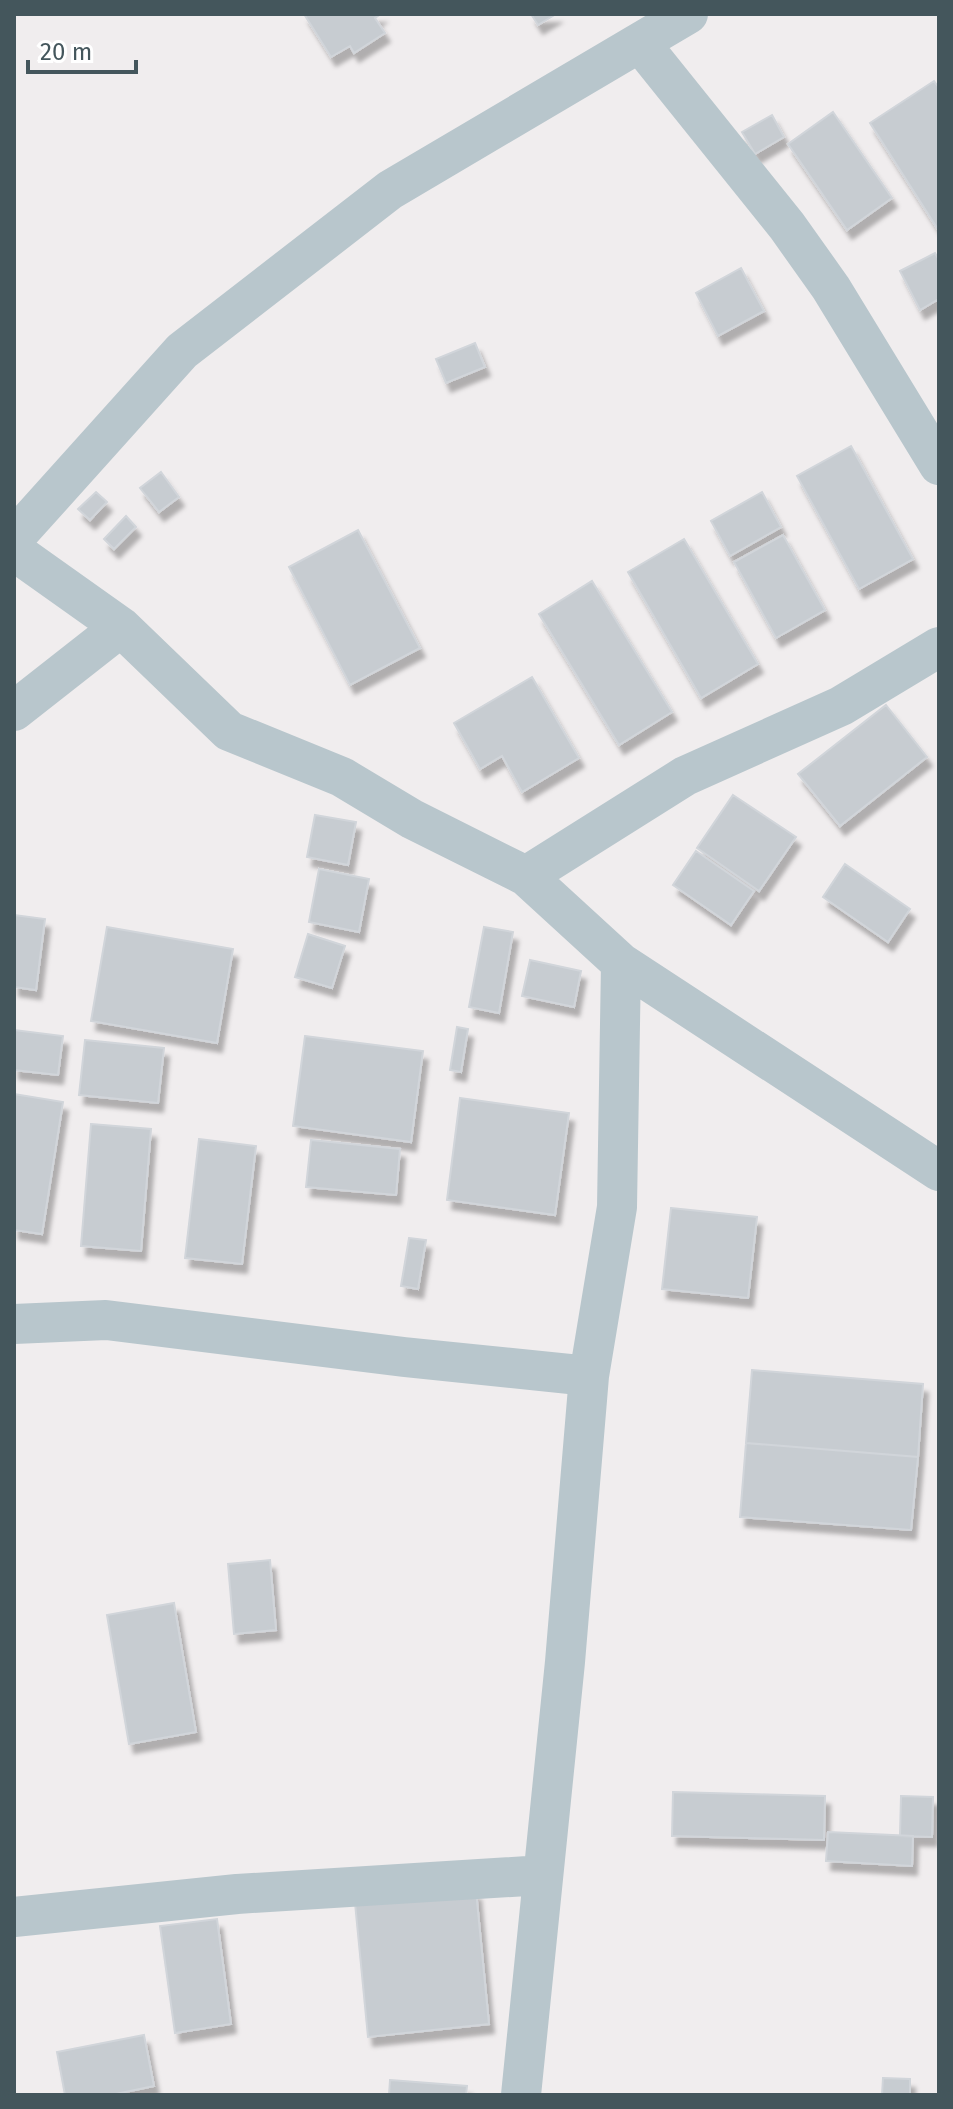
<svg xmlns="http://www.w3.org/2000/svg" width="953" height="2109" viewBox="0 0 953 2109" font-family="'Fira Sans',sans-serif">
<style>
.building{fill:#c7ccd1;stroke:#d1d5da;stroke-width:2;filter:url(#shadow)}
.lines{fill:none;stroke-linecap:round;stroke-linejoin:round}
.minor{stroke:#b8c6cc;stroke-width:40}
</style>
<defs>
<filter id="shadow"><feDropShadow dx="5" dy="9" stdDeviation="2" flood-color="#0004"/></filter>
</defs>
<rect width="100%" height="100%" fill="#f0edee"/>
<path class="building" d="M304,14H381L375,18L385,33L354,53L350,46L331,57Z
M531,14H556L538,25Z
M934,81L939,88V231L870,123Z
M833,112L892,198L847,230L788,144Z
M772,115L784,137L755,154L742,132Z
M935,253L939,260V303L937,300L920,310L900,271Z
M741,268L764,311L718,336L696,293Z
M475,343L485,367L446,383L436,359Z
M851,446L913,559L859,589L797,476Z
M161,472L179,497L159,512L140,488Z
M96,492L107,502L90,520L78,509Z
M762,492L781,527L730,556L711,521Z
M126,516L136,527L114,549L104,539Z
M358,530L420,648L350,685L289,567Z
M783,535L825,610L776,638L734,562Z
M684,539L758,664L701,698L628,572Z
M592,581L672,712L619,745L539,614Z
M532,677L579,758L522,792L502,756L480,769L454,723Z
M886,705L927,757L840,826L798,774Z
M733,795L796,837L759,891L697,848Z
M315,815L356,822L348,865L307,857Z
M696,851L754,891L731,925L673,885Z
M845,864L910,909L888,942L823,897Z
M319,869L369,879L359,932L309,922Z
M14,915L45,919L36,990L14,987Z
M107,927L233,949L217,1043L91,1021Z
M484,927L513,932L499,1013L469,1007Z
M308,934L345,946L332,988L295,977Z
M530,960L581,971L574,1007L522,996Z
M457,1027L468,1029L461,1072L450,1070Z
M14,1030L63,1036L58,1075L14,1070Z
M305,1036L423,1051L411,1142L293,1126Z
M85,1040L164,1048L158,1103L79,1095Z
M14,1094L63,1102L42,1234L14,1230Z
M460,1098L569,1113L555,1215L447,1200Z
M91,1124L151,1129L141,1251L81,1246Z
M199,1139L256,1146L242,1264L185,1258Z
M311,1140L400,1149L396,1195L306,1187Z
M671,1208L757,1217L748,1298L662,1289Z
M409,1238L426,1240L418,1289L401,1286Z
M752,1370L923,1384L918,1457L746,1443Z
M746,1443L918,1457L911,1530L740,1517Z
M270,1560L276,1630L234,1634L228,1564Z
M174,1603L196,1732L129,1744L107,1615Z
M673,1792L825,1796L824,1840L672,1836Z
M901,1796L933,1797L932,1837L900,1836Z
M828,1832L913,1836L912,1866L826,1861Z
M476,1891L489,2024L368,2037L355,1903Z
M217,1919L231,2024L175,2033L160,1926Z
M144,2035L154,2086L111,2095H65L57,2052Z
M883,2078L910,2079V2095H882Z
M390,2080L467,2086L466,2095H389Z"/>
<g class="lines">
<path class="minor" d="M640,43L787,226L831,288L939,465
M14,538L182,351L390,190L688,14
M14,551L121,627L229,731L342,777L412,819L526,876L621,963L939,1171
M14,711L121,627
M526,876L685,776L841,706L939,647
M14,1324L106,1320L404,1357L589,1376
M14,1917L237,1894L543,1875
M521,2095L565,1662L589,1376L617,1207L621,963"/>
</g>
<rect width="953" height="2109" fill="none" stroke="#44565c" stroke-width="32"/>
<path d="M28 60v12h108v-12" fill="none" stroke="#44565c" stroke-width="4"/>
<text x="40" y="60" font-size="24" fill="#44565c" stroke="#ffffff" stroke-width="6" paint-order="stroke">20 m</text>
</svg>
